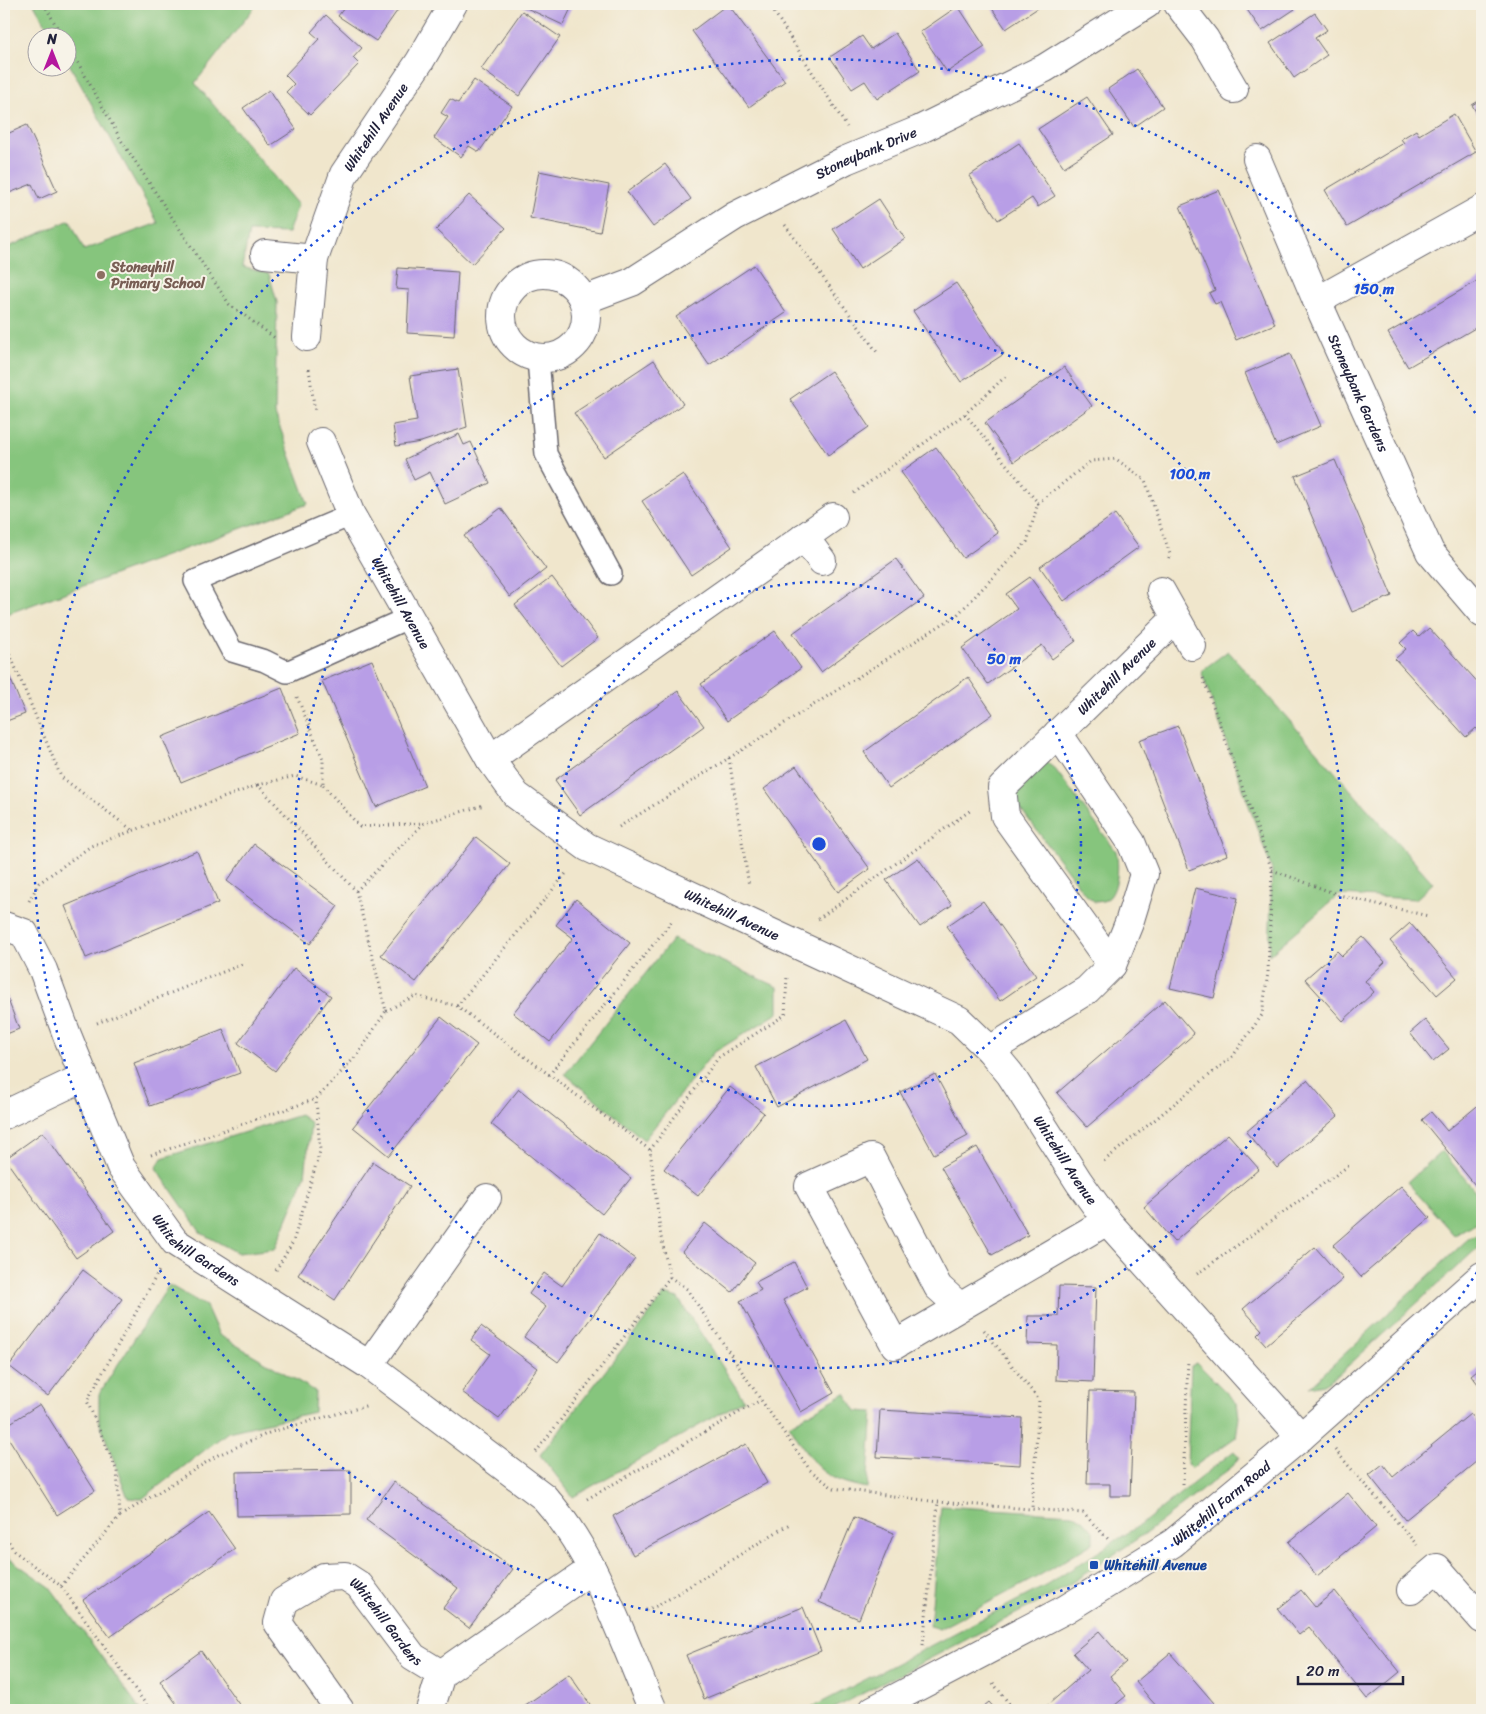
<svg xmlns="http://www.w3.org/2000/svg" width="1486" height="1714" viewBox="0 0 1486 1714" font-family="Sriracha,sans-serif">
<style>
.green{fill:#86c57d;stroke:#54745c}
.building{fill:#b89ee6}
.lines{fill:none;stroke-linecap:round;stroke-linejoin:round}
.service-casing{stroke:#6a676e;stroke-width:24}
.minor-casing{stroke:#6a676e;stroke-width:30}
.tertiary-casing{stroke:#6a676e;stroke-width:30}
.path{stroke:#6a676e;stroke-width:3;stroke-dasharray:1 4;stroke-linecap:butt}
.service{stroke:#fff;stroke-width:21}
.minor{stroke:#fff;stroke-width:28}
.tertiary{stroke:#fff;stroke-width:28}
.ring{fill:none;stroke:#1d4ed8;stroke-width:2.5;stroke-dasharray:2.5 5}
.education-dot{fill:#8d6e63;stroke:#f7f3e8;stroke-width:2}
.transit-dot{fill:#1a4fb4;stroke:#f7f3e8;stroke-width:2}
.labels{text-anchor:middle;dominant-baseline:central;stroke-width:4;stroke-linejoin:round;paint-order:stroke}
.street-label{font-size:14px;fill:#22223b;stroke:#f7f3e8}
.education-label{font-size:14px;font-weight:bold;fill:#785e54;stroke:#f7f3e8;text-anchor:start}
.transit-label{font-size:14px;font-weight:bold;fill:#164399;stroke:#f7f3e8;text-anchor:start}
.centre{fill:#1d4ed8;stroke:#f7f3e8;stroke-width:2.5}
.ring-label{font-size:15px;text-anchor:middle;font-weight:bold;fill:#1d4ed8;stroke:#f7f3e8;stroke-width:4;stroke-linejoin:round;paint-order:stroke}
</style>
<rect width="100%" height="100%" fill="#f7f3e8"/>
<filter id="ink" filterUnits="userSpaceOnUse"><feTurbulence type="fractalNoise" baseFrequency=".02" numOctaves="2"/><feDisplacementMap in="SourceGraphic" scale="10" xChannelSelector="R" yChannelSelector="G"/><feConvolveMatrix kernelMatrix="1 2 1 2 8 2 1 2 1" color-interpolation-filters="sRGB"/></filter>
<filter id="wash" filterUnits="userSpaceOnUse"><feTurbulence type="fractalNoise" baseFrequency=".0096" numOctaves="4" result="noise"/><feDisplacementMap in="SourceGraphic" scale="20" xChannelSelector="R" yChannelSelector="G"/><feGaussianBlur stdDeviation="1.12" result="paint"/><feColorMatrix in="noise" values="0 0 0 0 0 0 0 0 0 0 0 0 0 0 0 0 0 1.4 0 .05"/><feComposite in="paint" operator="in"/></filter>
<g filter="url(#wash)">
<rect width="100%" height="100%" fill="#f0e6cc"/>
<path class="green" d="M34,4H257L195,83L298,205L288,233L249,232L242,267L269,274L277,302L275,414L308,504L4,615V249L70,220L84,250L158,223L68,62V38L53,37Z
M1228,651L1433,883L1416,899L1339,895L1269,955L1272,870L1201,671Z
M1046,762L1055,769L1116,851C1119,863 1119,892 1106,900C1103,901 1098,902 1095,902L1085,894L1017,804L1012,785Z
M673,939L778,987V1013L713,1053L644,1140L565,1074Z
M300,1115L311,1123L305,1176L275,1249L238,1253L201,1233L156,1168L162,1158Z
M1442,1151L1482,1199V1219L1454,1235L1407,1182Z
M1482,1233V1244L1338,1375L1323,1384L1309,1387L1468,1239Z
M169,1285L206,1306L219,1335L315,1391L314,1412L228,1432L142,1499L128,1498L99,1421V1394Z
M665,1294L678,1298L744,1400L573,1497L540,1455Z
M1197,1363L1237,1403L1239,1417L1236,1437L1192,1468L1187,1464L1191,1366Z
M845,1393L856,1411L873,1412L867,1488C818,1479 814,1464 789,1425Z
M1234,1451L1239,1457L1233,1466L1149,1531L1056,1593L831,1710H807L1047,1585L1143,1523Z
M941,1506L1073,1514L1083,1520L1093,1531V1543L1037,1577L939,1629L930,1626Z
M4,1549L10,1559L50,1587L141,1710H4Z"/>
<g id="blocks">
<path class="building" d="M347,4H402L376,41L338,16Z
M524,4H573L563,25L522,6Z
M728,4L785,81L749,107L692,31Z
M989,4H1044L1006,29Z
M1243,4H1292L1295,9L1262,31Z
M958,6L985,47L947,72L920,32Z
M522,11L560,37L519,96L481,69Z
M1315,13L1327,30L1315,38L1327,55L1294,78L1270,43Z
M326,15L362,48L353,58L359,64L310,115L286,92L294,84L285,75L319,39L311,32Z
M895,33L920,71L877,99L865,81L852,89L830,57L862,36L871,49Z
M1137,69L1163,107L1134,127L1108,89Z
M474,80L512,106L479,152L469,146L461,157L434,138L448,117L441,113L450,99L458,103Z
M269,90L296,129L270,146L243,108Z
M1087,97L1113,135L1064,167L1038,129Z
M1482,99V122L1472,105Z
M1454,114L1476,152L1347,227L1325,190L1404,143L1401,139L1416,130L1419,135Z
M4,125L7,134L27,125L57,191L39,199L32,184L4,195Z
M1019,143L1055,196L1038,207L1032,198L998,220L969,176Z
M665,164L691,199L653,227L627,192Z
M539,171L609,185L600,232L530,218Z
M1219,190L1275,324L1236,340L1220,302L1215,304L1209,293L1215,290L1180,206Z
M469,195L506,228L472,264L436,230Z
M879,199L905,239L860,269L833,229Z
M754,265L786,313L709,365L676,317Z
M398,268L458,272L454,336L407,333L409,290L396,289Z
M1482,278V324L1408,367L1388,333Z
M956,283L1004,354L961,382L913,311Z
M1290,354L1321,426L1276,445L1245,373Z
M654,360L683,404L604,457L574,413Z
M1064,367L1092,406L1014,462L985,423Z
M458,369L467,427L421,442L396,446L393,425L417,421L410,376Z
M831,371L869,427L828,455L790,399Z
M459,434L464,445L471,442L490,483L445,504L430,472L414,480L405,459Z
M936,447L998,533L963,558L901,472Z
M1335,460L1392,596L1352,612L1295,476Z
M683,474L732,547L691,575L642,501Z
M501,508L546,569L510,597L464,536Z
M1115,514L1139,547L1064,601L1040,567Z
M896,559L924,598L821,672L793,633Z
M552,577L598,638L561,666L515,605Z
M1030,577L1076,641L1052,659L1042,645L988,684L962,648L1017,609L1006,594Z
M1429,628L1482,687L1481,733L1476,728L1466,737L1395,659L1406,649L1400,643L1413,631L1419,637Z
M775,631L801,668L727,721L701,684Z
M372,660L425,786L376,807L322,681Z
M8,673L25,714L4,722V675Z
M968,677L993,714L889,788L864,752Z
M282,688L300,733L181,782L162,737Z
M678,691L704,726L580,815L555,780Z
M1178,726L1227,855L1189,870L1139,740Z
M796,766L870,869L838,892L764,789Z
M476,837L510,864L416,982L381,955Z
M254,844L338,906L310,944L227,881Z
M197,851L218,903L86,958L65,906Z
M918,858L952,905L920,927L886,880Z
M1195,888L1238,898L1214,998L1170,988Z
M576,899L630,943L550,1042L513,1013L573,938L556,925Z
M983,901L1036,976L1000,1001L947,926Z
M1410,923L1457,978L1437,995L1390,941Z
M1363,937L1385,962L1365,981L1374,992L1343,1021L1305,979L1337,951L1342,956Z
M294,968L331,996L275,1071L238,1043Z
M4,989L19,1029L4,1035Z
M1165,1000L1194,1034L1087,1127L1057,1093Z
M441,1017L477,1045L389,1156L353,1127Z
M846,1020L867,1059L777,1107L756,1067Z
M1425,1020L1449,1049L1433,1062L1410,1033Z
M223,1029L240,1073L150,1106L134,1063Z
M935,1074L968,1136L934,1154L900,1092Z
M1307,1080L1338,1116L1277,1168L1246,1132Z
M730,1087L764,1113L698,1196L664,1169Z
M519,1089L631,1178L602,1214L491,1124Z
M1482,1102V1179L1475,1185L1422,1120L1431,1112L1447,1131Z
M43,1132L114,1231L76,1258L5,1159Z
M1228,1134L1259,1169L1174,1242L1144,1207Z
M977,1147L1028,1235L992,1255L941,1167Z
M373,1162L410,1186L335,1300L298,1275Z
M1401,1186L1430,1218L1361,1277L1333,1245Z
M705,1223L755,1263L732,1292L682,1252Z
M600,1233L635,1259L558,1362L524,1337L546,1307L529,1294L544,1273L562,1286Z
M1315,1247L1343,1279L1266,1345L1257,1335L1262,1330L1243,1309Z
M794,1262L807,1287L783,1300L834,1393L801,1412L740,1301L761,1290L756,1282Z
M83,1270L122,1299L48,1396L9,1366Z
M1059,1286L1096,1287L1093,1382L1056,1380L1057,1345L1027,1344L1028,1316H1058Z
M481,1326L537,1368L499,1419L462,1392L490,1354L471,1340Z
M1482,1366V1389L1471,1375Z
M1090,1391L1134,1392L1130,1496H1110V1484H1087Z
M40,1404L95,1491L57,1515L4,1431V1427Z
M880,1410L1022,1418L1020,1465L877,1457Z
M1470,1414L1482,1430V1457L1405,1520L1369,1475L1383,1464L1393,1477Z
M746,1444L767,1483L633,1555L613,1516Z
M351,1470V1514L237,1516L236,1472Z
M394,1482L513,1569L469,1628L443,1608L458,1588L366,1520Z
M1348,1493L1376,1527L1317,1576L1289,1542Z
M209,1512L235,1549L110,1637L83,1600Z
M854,1517L894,1533L859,1619L819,1602Z
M1301,1590L1315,1607L1335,1591L1400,1672L1367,1699L1309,1627L1299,1635L1278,1609Z
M803,1607L821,1651L704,1699L686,1655Z
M1099,1631L1126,1662L1110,1676L1126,1696L1109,1710H1042L1088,1670L1073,1653Z
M201,1651L243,1710H181L160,1681Z
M1170,1653L1195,1681L1220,1710H1160L1150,1699L1136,1682Z
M569,1674L594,1710H518L543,1693Z
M1482,1701V1710H1472Z
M989,1702L996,1710H979Z"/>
</g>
</g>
<g filter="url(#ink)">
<use href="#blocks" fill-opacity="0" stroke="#6a676e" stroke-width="1"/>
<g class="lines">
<g class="service-casing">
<path id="service" d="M538,359L546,454L611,574
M351,515L195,581L232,651L265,661L287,672L410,617"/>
</g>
<g class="minor-casing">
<g id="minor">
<path d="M1178,4L1205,39L1234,89"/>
<path id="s1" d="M1257,159L1317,301L1430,552L1482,613"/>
<path d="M265,254L314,259"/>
<circle cx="544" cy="316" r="42"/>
<path id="s2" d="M584,300L632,282L735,216L846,160L919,130L1045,68L1147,4"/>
<path d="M1317,301L1482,209"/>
<path id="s3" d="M307,337L314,259L344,174L420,61L453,4"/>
<path id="s4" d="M321,442L351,515L490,759L516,795L587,847L959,1020L990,1050L1010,1074L1079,1182L1107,1221L1301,1437"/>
<path d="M804,537L822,561"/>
<path d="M1161,591L1192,646"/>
<path d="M1058,733L1131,842L1144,874L1129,923L1112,965"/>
<path d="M490,759L833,517"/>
<path id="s5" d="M4,926L24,933L43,970L67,1035L121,1167L175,1242L369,1365L544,1497C596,1555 622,1639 653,1710"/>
<path id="s6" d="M990,1050L1087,990L1112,965L1005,816L1002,788L1175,619"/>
<path d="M4,1115L84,1077"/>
<path d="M959,1306L938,1287L871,1158L809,1186L895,1345L1107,1221"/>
<path d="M369,1365L487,1198"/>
<path d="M1411,1590L1437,1568L1482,1619"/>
<path id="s7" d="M340,1710L278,1623L284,1601L324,1577L345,1576L359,1585L413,1657L441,1674"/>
<path d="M430,1710L441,1674L592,1569"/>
</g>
</g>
<g class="tertiary-casing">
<g id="tertiary">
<path id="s8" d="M873,1710L1066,1609L1173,1543L1301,1437L1482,1276"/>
</g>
</g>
<path class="path" d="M44,4L63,38
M769,4L847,127
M68,45L121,140L229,304L275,338
M785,225L877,352
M309,369L315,412
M965,414L1038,503L1091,461L1116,459L1145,480L1170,554L1168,561
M854,493L965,414L1006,376
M4,640L61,777L132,830
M729,758L749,886
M323,785L360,827L424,823
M619,827L957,615L1027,542L1038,503
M1272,870L1339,895L1428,916
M356,891L424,823L484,805
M29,901L39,883L91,846L258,785
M818,919L971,810
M457,1006L568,871
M386,1011L415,996L457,1006L650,1150L661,1237L670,1277L687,1289L761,1400L810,1470L833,1488L938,1502L1083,1513L1108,1539
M97,1023L245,963
M549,1075L672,921
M650,1150L719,1057L785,1015L787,976
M151,1155L316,1099L358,1054L386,1011L356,891L258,785L295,776L323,785V759L297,697
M1104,1161L1233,1056L1262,1015L1268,972L1272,870L1202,675
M276,1270L293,1242L320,1151L316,1099
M1197,1274L1351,1164
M984,1330L1039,1400L1032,1508
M1335,1450L1417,1545
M536,1452L670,1277
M1183,1484L1188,1360
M587,1499L761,1400
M120,1516L218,1455L271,1432L369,1405
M4,1533L14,1551L61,1586L150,1710
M61,1586L120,1516L117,1471L87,1401L160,1269
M646,1610L659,1605L791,1523
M923,1645L938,1502
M993,1683L1014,1710"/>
<use href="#service" class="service"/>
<use href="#minor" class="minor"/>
<use href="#tertiary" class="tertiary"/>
</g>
</g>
<g class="ring">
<circle cx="819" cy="844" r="262"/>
<circle cx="819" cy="844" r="524"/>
<path d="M1481 1266A785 785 0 1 1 1481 422"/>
</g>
<circle class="education-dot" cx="101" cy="275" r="5"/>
<rect class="transit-dot" x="1089" y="1560" width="10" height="10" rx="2.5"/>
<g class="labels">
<g class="street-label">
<text stroke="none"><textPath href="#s3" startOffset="225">Whitehill Avenue</textPath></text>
<text stroke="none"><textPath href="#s2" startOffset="319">Stoneybank Drive</textPath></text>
<text stroke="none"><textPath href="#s1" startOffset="255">Stoneybank Gardens</textPath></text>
<text stroke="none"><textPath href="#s4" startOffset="180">Whitehill Avenue</textPath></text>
<text stroke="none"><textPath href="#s6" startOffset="521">Whitehill Avenue</textPath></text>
<text stroke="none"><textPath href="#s4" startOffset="652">Whitehill Avenue</textPath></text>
<text stroke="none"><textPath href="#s4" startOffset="1079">Whitehill Avenue</textPath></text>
<text stroke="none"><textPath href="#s5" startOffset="388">Whitehill Gardens</textPath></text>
<text stroke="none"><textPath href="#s8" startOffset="406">Whitehill Farm Road</textPath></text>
<text stroke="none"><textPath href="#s7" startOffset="259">Whitehill Gardens</textPath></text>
</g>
<g class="education-label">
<text x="111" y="267">Stoneyhill<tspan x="111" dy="16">Primary School</tspan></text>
</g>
<g class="transit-label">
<text x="1104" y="1565">Whitehill Avenue</text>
</g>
</g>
<circle cx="819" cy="844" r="8" class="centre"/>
<g class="ring-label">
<text x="1374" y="294">150 m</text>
<text x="1190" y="479">100 m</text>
<text x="1004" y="664">50 m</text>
</g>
<rect width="1486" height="1714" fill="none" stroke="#f7f3e8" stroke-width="20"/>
<g transform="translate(52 52)"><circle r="24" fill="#f7f3e8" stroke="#a29fa3"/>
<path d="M0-4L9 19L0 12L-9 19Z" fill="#b5179e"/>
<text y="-8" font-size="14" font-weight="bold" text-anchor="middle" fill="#22223b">N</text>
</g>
<path d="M1298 1676v8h105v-8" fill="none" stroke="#22223b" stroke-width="2.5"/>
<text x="1306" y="1676" font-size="15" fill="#22223b" stroke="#f7f3e8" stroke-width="4" paint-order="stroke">20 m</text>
</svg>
